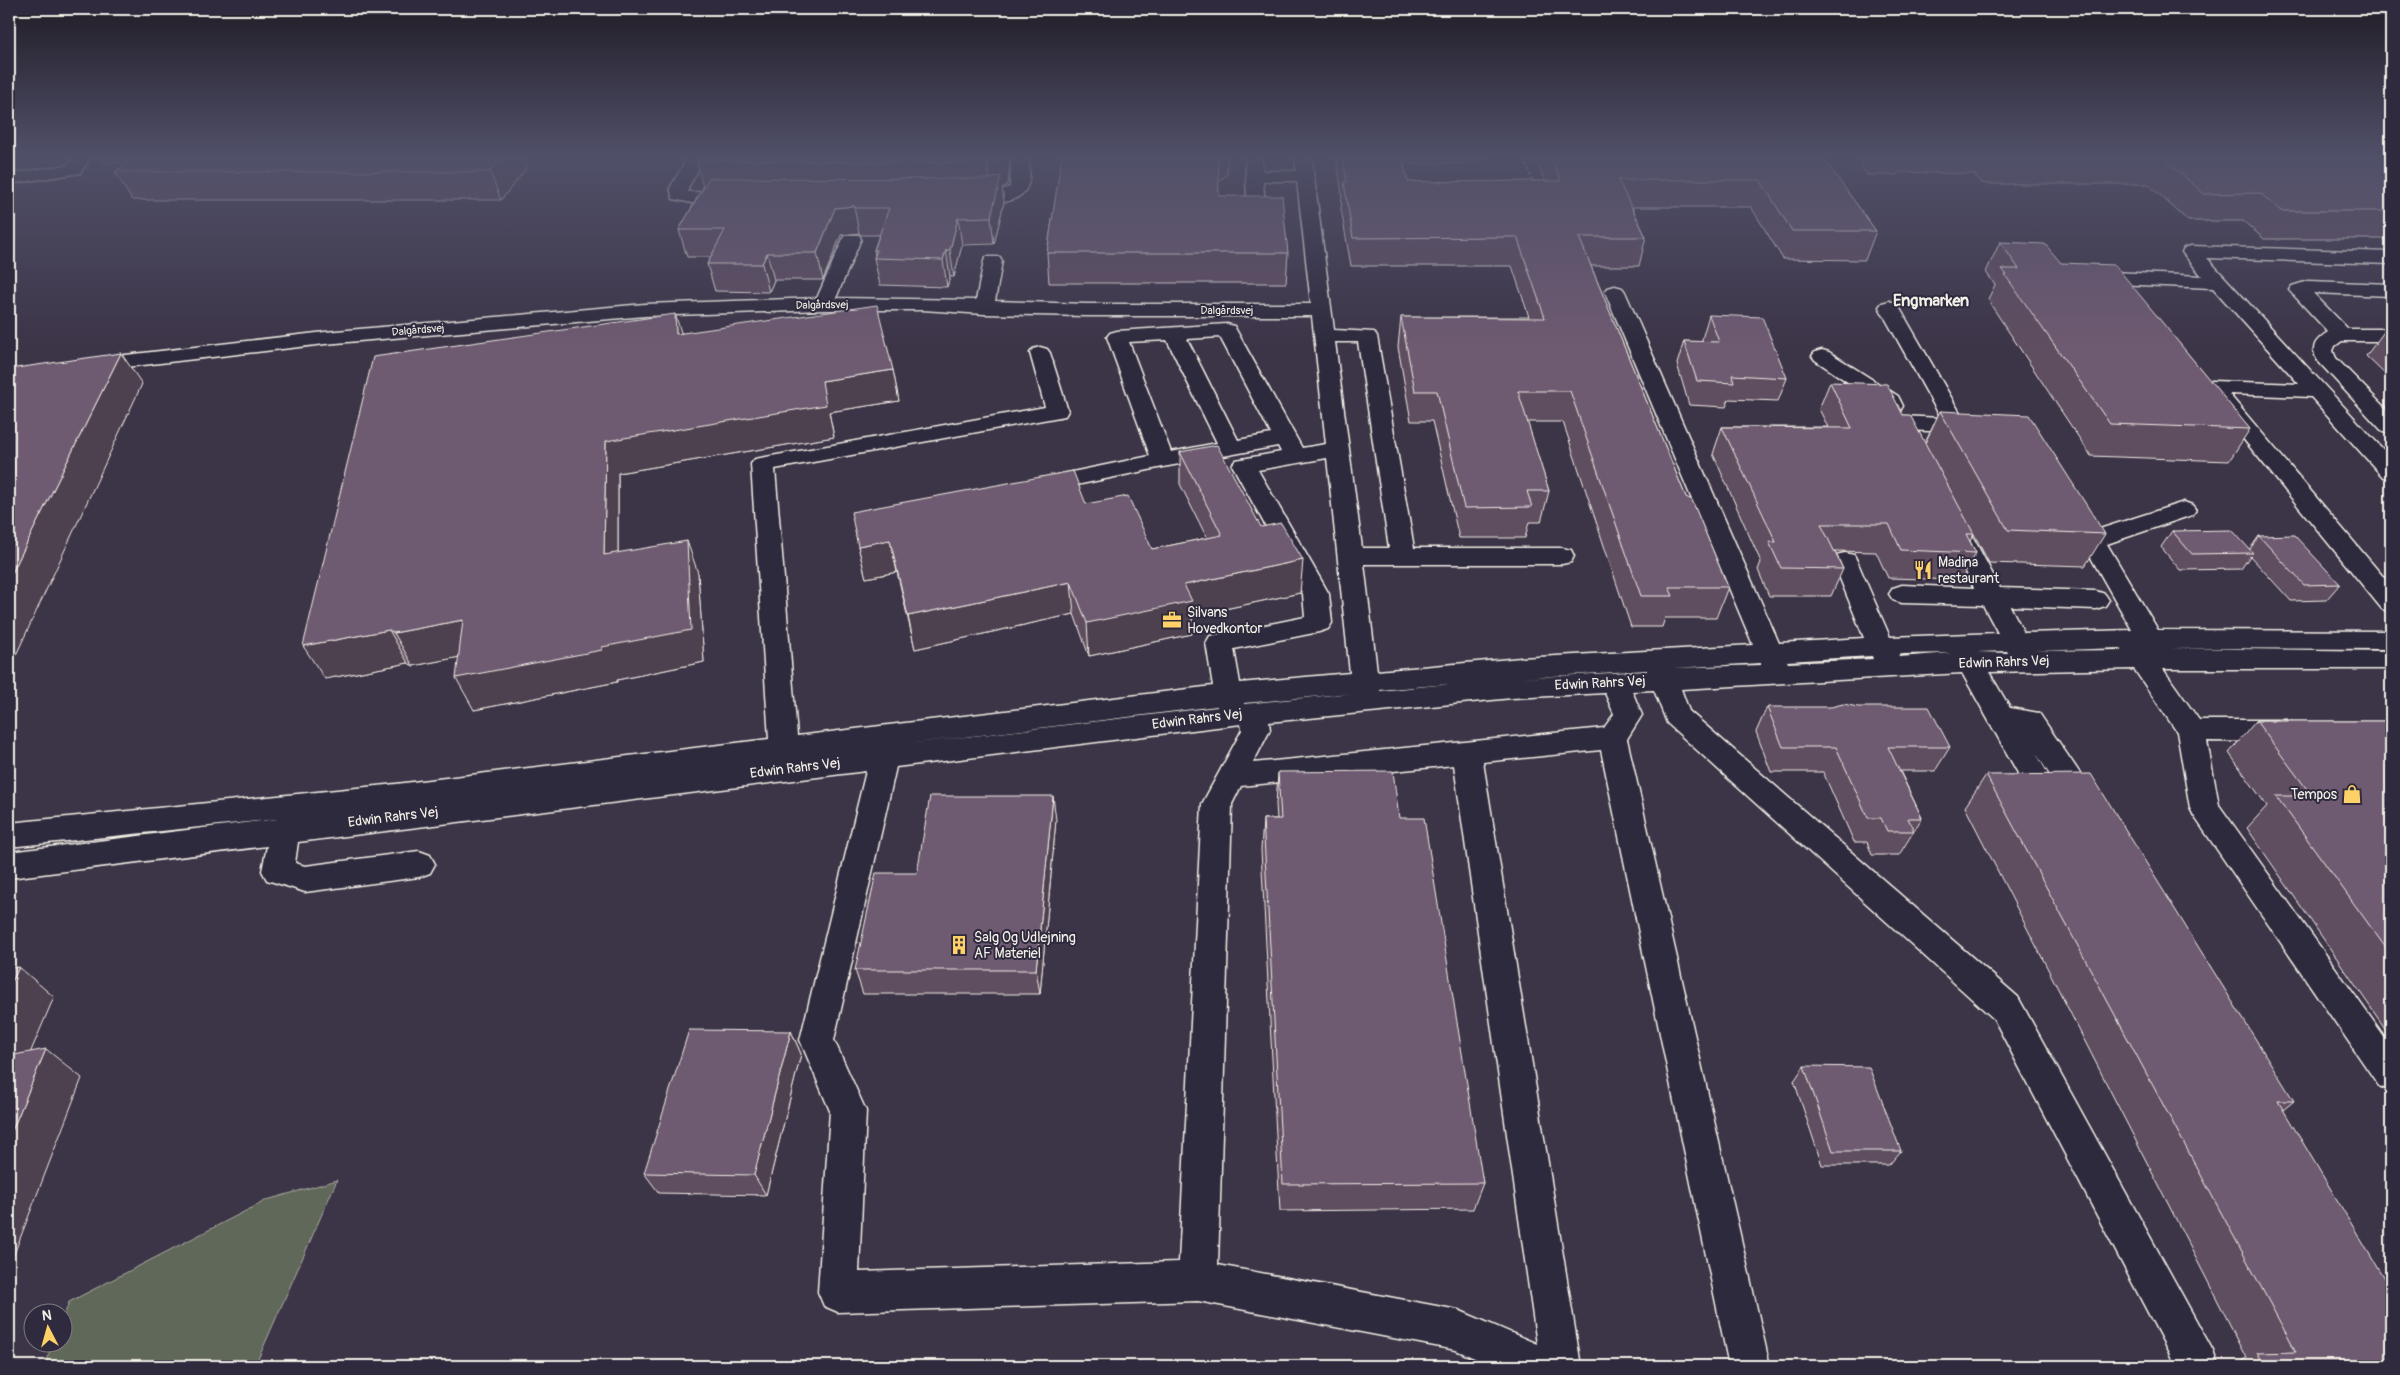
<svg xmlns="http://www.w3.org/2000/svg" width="2400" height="1375" viewBox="0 0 2400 1375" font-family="Pangolin,sans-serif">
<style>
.green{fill:#60675a;stroke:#aaaca1}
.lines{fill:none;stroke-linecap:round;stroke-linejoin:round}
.minor-casing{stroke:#f4f1e8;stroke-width:3}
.path{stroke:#f4f1e8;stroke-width:2;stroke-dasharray:2.5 2.5;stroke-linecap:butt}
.minor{fill:#2f2a3d;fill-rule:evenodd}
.wall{fill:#5f4d61;stroke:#f4f1e8}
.shaded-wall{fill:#4d3f4f;stroke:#f4f1e8}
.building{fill:#6e5a71;stroke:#f4f1e8}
.labels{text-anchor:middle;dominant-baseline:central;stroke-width:4;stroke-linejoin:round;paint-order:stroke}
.far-street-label{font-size:11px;fill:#f4f1e8;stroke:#2f2a3d}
.poi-label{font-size:14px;fill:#f4f1e8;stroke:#2f2a3d;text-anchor:start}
.street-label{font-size:14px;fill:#f4f1e8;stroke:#2f2a3d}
.far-district-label{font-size:16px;font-weight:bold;fill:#f4f1e8;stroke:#2f2a3d}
</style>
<rect width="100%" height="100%" fill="#3c3447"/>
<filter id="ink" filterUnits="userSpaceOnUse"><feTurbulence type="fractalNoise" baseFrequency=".02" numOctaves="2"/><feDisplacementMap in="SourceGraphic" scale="10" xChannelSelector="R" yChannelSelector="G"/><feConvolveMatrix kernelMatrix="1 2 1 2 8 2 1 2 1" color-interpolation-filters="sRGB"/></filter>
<g filter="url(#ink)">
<path class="green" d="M337,1180L255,1366H44L53,1343L62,1342L63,1319L69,1302L267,1200Z"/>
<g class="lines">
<g class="minor-casing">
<path id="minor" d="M76,155H93L80,173L9,184V174L68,165Z
M689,155H706L688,188V192L735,193L741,194L744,198L741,202L692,203L673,199L670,188Z
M1012,155H1028C1029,165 1031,178 1027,187C1019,207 977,206 959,202L956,198L959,194L996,192L1010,187Z
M1245,155H1261L1263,171H1296L1295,155H1311L1334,330L1374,332L1377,336L1414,548H1562L1571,550L1574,556L1571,562L1562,564H1364L1377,671L1521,658L1753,645L1605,292L1608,288L1615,286L1622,288L1625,292L1779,643L1864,638L1833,561L1836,555L1845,553L1854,555L1857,561L1890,637L1998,633L1983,605L1902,603L1893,600L1889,594L1893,588L1902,585L1974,588L1943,526L1946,521L1955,518L1964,521L1967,526L2000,588L2096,591L2105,594L2109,600L2105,606L2096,609L2010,606L2024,633L2132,630L2081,540L2084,534L2184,502L2192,505L2196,510L2192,515L2107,544L2158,630L2391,631V649L2169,648L2391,651V669H2163L2199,720H2286L2296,724L2300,731L2296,738L2286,742L2207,741L2219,805L2391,1046V1091L2379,1086L2194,816L2190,808L2177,732L2134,669L1989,672L2010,708L2039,713L2096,797L2100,805L2096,813L2085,817L2074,813L2036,753L2049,776L2044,784L2034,787L2024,784L1962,673L1681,689L1689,711L2018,997L2213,1351L2218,1366H2176L1994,1019L1667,723L1654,690L1632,691L1642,715L1627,739L1770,1366H1729L1601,750L1483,762L1581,1366H1493L1456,1350L1198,1301L838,1312L824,1306L818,1292L830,1111L800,1040L866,771L298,842L295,863L305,866L419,851L430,855L435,864L430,873L419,877L305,892L267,880L262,871L267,846L9,878V852L277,819L9,847V823L396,784L769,739L751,464L755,459L1045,407L1030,353L1033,349L1040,347L1047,349L1050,353L1068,411L1065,416L775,469L797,736L1213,686L1206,643L1210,636L1305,617L1303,594L1232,465L1236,460L1281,452L1278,446L1163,467L1038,493L1030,491L1026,486L1030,481L1038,479L1150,456L1107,337L1110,333L1117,331L1227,324L1234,326L1302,448L1326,444L1312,316H1086L984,314L923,310H824L645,316L325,344L91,371L84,369L80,365L84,361L91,359L325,332L645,304L817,298L843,239L845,235H859L861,239L836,298L976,300L984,261L986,257H1000L1002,261L995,301L1086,304H1311L1297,181H1263L1266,219L1263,223H1251L1248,219ZM1220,337L1271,434L1238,440L1187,339ZM1167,340L1217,443L1171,452L1129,342ZM1335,342H1358L1389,548H1362ZM1327,458L1350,673L1240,683L1234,649L1319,632L1328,629L1332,623L1329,594L1258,470ZM2121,648L2122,650L2034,651ZM2007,651L2008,653L1977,652ZM1951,653L1899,657L1898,655L1904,654ZM1872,656L1873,659L1788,663L1787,661ZM1761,663V665L1673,668ZM1647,670V671L1521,678ZM1448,684L1380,691V690ZM1353,693L1244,704V703ZM1605,693L1614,714L1604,728L1253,763L1270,730L1269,722L1512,698ZM1217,706V707L899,745ZM1241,724L1242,730L1202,804L1179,1262L859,1272L866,1111L834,1040L896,767ZM1454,765L1537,1344L1458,1310L1218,1265L1232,804L1241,786Z
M2191,246L2391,252V264L2207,258L2391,458V479L2383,477L2311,397L2229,394L2391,586V612L2382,609L2201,387L2204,382L2212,381L2299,384L2213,288L2090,283L2083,281L2080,277L2083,273L2090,271L2202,276L2182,252L2184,248Z
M2308,281L2391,284V296L2313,293L2348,329H2391V341H2342L2335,346L2333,351L2336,358L2391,414V434L2383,432L2317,360C2310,346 2316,340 2328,332L2289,290L2292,286Z
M1889,301L1896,303L1899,307L1967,425L1964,430L1956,432L1901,430L1893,428L1890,423L1893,418L1901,416L1941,418L1879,307L1882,303Z
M1822,350L1829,352L1898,396L1903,406L1900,411L1892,413L1884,411L1880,404L1815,360L1812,356L1815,352Z"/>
</g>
<path class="path" d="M1523,155L1534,185"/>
<use href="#minor" class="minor"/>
</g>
<path class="wall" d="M100,155H521L526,169L501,200H132L115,172L126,163H105Z
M1010,155L1008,184L1002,188L1004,202L994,244L962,245L954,277H950L947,287L880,285L874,258L875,255L874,250L879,235H861L859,233L841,235L823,280H774L769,292L715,291L707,264L711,257H687L679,230L703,187L696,160Z
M1062,155H1227V175L1218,181L1219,196L1288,253L1286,283H1049L1047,253Z
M1337,155H1486L1485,159H1468V163L1404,164L1408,182L1545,181L1534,155H1821L1876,231L1865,260L1783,259L1751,207H1632L1646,237L1639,266H1591L1686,497L1728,587L1716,618H1665L1662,627H1631L1563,422H1527L1549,491L1541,522H1529L1525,538H1459L1432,421H1411L1398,347L1401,317H1529L1512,266H1351L1341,209L1342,194L1337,162Z
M1855,155H2385L2391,160V239H2264L2243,221H2188L2148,184H1983L1974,174L1898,172L1897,175H1867Z
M2000,242L2061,263L2250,429L2229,461L2091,456L1991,305V303L1988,299L1995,285L1986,272Z
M1709,315L1787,378L1778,401L1729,399L1726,407L1689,405L1677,364L1684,341L1703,342L1702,339Z
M2389,325H2391V380L2366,356Z
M681,333L893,370L899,401L829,412L834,437L618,473V553L698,573L704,662L617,680V682L474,710L459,657L413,666L408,663L325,679Z
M1830,382L1903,415L1925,443L1940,411L2105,534L2085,566L1989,563L1974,534L1970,541L1976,553L1961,580L1888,578L1876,552L1835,551L1843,569L1831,596H1769L1758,570L1761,562L1713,454L1722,427H1828L1819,409Z
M1180,452L1261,527L1300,593L1192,616V634L1089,656L1074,614L915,649L897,572L866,578L858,546L1086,504L1152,549L1207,538L1180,484Z
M2172,531L2250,549L2259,536L2340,584L2326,600L2291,601L2250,556L2241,569L2180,570L2161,547Z
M1767,707L1950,747L1935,771H1900L1922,818L1899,855H1872L1867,842H1854L1823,772H1771L1756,732Z
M2256,721H2391V1037L2247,828L2267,806L2229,753Z
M1278,772L1399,818L1483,1183L1473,1209L1280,1211L1261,850L1263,819H1277L1276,804Z
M1986,775L2294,1101L2283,1110L2391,1366H2234L2247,1358L1965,807Z
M1056,820L1040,994H863L855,970L917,873Z
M791,1031L801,1054L766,1195L659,1193L644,1173Z
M1804,1066L1901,1151L1889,1165H1822L1794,1081Z"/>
<path class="shaded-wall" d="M503,155H521L526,169L501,200L490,172Z
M1005,155H1010L1008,184L1002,188L1004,202L994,244L991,217V191L987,163Z
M1214,155H1227V175L1214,183Z
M854,206L859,233L841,235L823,280L817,253L835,208Z
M958,218L962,245L954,277L950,250Z
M946,250L950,277L947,287L943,260Z
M767,253L774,280L769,292L762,264Z
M675,314L685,344L676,334Z
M121,353L142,384L9,670V579Z
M893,370L899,401L829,412L834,437L618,473V587L604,555L606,441L822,381Z
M890,540L897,572L866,578L858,546Z
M687,541L698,573L704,662L617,680V682L474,710L456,678Z
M1303,560L1300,593L1192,616V634L1089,656L1087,623L1184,585Z
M1071,582L1074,614L915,649L908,616Z
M463,620L481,653L413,666L394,633Z
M389,630L408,663L325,679L303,646Z
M1053,796L1056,820L1040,994L1036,970Z
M19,967L54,997L14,1091L9,1087V988Z
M791,1031L801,1054L766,1195L754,1175Z
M46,1049L82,1078L9,1267V1138Z"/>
<path class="building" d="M135,155H503L490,172H115Z
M699,155H1005L1000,160L987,163L696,160Z
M1062,155H1215L1218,156L1219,196H1282L1288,253H1047Z
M1342,155H1401L1408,182L1561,181L1550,155H1821L1876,231H1792L1760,180H1618L1646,237H1579L1686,497L1692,500L1728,587H1669L1673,596H1641L1570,391H1518L1549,491H1527L1532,507L1464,508L1437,391H1415L1401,317L1545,318L1517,237L1353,238L1344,182H1347Z
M1994,155H2385L2391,160V211H2281L2260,193L2204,194L2162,157H1995Z
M1001,176L991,217L958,218L950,250H946L943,260L874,258L877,250H874L889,208H856L854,206L835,208L817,253H767L762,264H707L725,230H679L709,178L988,179Z
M2000,242L2045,244L2061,263L2115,265L2250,429L2110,424L2005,275H2007L2002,269H2019Z
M877,305L893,370L822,381L826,405L606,441L604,555L687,541L691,630L602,647V650L456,678L463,620L394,633L389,630L303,646L373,357L675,314L676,334Z
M1709,315L1762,317L1787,378L1732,375L1734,383L1697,381L1684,341L1719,342Z
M121,353L9,579V369Z
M1830,382L1887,384L1903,415H1910L1974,534H1966L1976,553L1901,550L1889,524H1821L1843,569L1781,568L1769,542H1776L1722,427L1852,428Z
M1940,411L2029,415L2105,534L2008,530Z
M1217,445L1261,527L1281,523L1303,560L1184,585L1192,601L1087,623L1071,582L908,616L890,540L858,546L851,512L1073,471L1086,504L1128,496L1152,549L1222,535L1180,452Z
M2232,530L2253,553L2192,554L2172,531Z
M2294,535L2340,584L2304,585L2259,536Z
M1843,704L1858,707H1929L1950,747H1888L1922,818H1908L1914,831H1887L1881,818H1868L1836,747H1783L1767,707H1831Z
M2256,721H2391V955L2276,796H2312Z
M1393,771L1399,818H1424L1483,1183L1283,1184L1263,819H1281L1278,772Z
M2091,774L2294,1101H2278L2391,1290V1366H2264L2257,1353L2296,1352L1986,775Z
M930,796H1053L1036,970H855L876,873H917Z
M19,967L9,988V968Z
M689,1030L791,1031L754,1175L644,1173Z
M46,1049L9,1138V1056Z
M1804,1066L1869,1067L1901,1151H1833Z"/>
</g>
<linearGradient id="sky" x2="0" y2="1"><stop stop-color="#211d27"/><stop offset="0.45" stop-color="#505069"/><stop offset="1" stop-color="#505069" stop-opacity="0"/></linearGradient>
<rect width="2400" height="348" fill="url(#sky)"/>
<defs>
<g id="restaurant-bare" transform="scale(1.5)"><path d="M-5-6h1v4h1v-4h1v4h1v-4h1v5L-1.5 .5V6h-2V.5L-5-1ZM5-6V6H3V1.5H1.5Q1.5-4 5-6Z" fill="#ffd166" stroke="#2f2a3d" stroke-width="2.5" paint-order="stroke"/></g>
<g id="office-bare" transform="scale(1.5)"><path d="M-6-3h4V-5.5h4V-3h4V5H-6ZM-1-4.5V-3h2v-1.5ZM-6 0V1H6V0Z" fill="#ffd166" stroke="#2f2a3d" stroke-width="2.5" paint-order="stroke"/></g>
<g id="shop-bare" transform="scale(1.5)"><path d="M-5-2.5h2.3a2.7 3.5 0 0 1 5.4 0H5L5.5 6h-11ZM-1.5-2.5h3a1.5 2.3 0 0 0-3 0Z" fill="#ffd166" stroke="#2f2a3d" stroke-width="2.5" paint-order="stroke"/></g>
<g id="building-bare" transform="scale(1.5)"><path d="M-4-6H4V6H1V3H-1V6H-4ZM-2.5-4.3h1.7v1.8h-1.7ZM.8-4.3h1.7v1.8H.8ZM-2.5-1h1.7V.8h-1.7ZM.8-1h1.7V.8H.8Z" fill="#ffd166" stroke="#2f2a3d" stroke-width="2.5" paint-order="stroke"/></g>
</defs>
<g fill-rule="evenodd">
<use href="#restaurant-bare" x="1923" y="570"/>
<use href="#office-bare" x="1172" y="620"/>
<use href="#shop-bare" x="2352" y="794"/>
<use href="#building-bare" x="959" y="945"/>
</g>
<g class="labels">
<g class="far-street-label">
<text transform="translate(822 305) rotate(-1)">Dalgårdsvej</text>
<text x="1227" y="310">Dalgårdsvej</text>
<text transform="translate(418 330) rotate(-5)">Dalgårdsvej</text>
</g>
<g class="poi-label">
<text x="1938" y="562">Madina<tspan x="1938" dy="16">restaurant</tspan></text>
<text x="1187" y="612">Silvans<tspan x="1187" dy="16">Hovedkontor</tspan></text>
<text x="2337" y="794" text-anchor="end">Tempos</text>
<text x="974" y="937">Salg Og Udlejning<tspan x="974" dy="16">AF Materiel</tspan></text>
</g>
<g class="street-label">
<text transform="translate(2004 662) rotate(-2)">Edwin Rahrs Vej</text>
<text transform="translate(1600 683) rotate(-3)">Edwin Rahrs Vej</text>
<text transform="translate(1197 719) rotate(-7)">Edwin Rahrs Vej</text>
<text transform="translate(795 768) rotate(-7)">Edwin Rahrs Vej</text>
<text transform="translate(393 817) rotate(-7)">Edwin Rahrs Vej</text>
</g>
<g class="far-district-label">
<text x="1931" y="301">Engmarken</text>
</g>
</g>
<rect width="2400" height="1375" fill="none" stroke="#2f2a3d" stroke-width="30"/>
<rect x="15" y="15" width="2370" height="1345" fill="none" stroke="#f4f1e8" stroke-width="2" filter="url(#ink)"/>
<g transform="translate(48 1328) rotate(354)"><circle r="24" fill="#2f2a3d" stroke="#7e7a81"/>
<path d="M0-4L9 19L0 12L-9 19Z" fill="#ffd166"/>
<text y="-8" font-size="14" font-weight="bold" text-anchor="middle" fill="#f4f1e8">N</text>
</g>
</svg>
